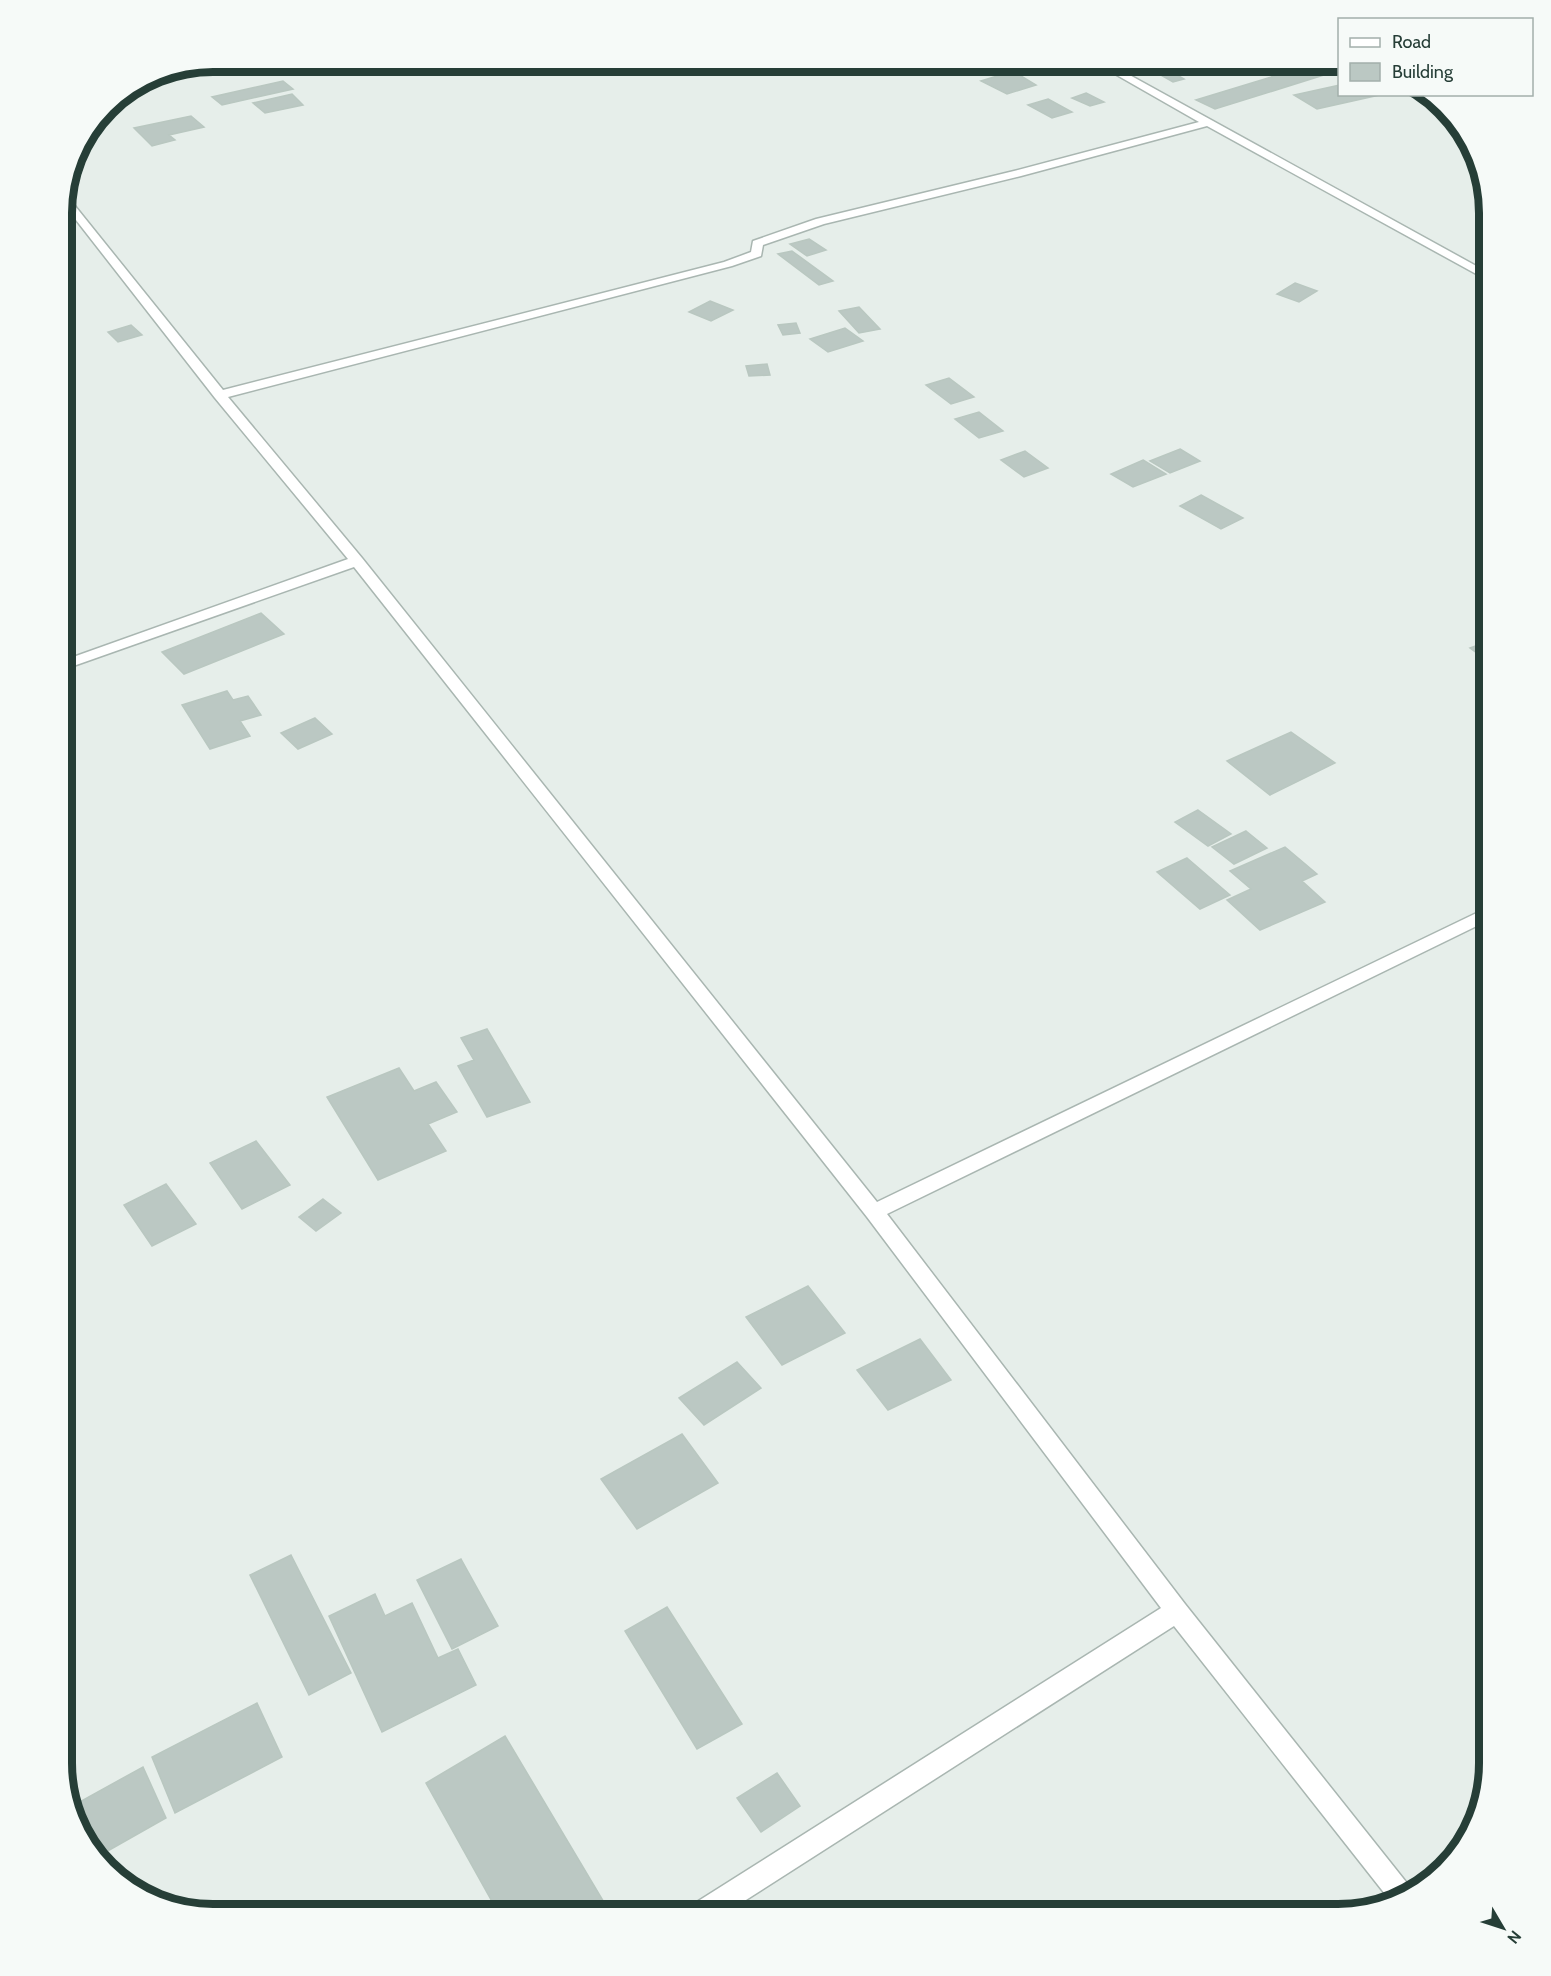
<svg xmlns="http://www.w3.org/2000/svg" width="1551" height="1976" viewBox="0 0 1551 1976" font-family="Cabin,sans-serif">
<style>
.building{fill:#bbc8c3;stroke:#b9c7c0;stroke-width:1.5}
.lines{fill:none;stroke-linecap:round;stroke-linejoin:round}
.minor-casing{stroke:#a9b6b1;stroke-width:3}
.minor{fill:#fff;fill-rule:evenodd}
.rim{fill:none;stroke:#263e37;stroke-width:8}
</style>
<rect width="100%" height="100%" fill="#e6eeea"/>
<path class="building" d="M1320,62H1340V70L1215,109L1196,100Z
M1163,67L1184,79L1173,82L1152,70Z
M1013,71L1036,85L1007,94L981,81Z
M283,81L293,89L222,105L212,97Z
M1340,85V94H1384L1317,109L1294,95Z
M1086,93L1104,102L1090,106L1072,98Z
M292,94L303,105L265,113L253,103Z
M1048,99L1072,112L1052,118L1028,105Z
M191,116L204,127L169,135L175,140L152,146L134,128Z
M809,239L826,250L807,256L790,244Z
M792,251L833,281L819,285L778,254Z
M1295,283L1317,291L1299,302L1277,294Z
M710,301L733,310L711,321L689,312Z
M859,307L880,329L859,333L839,311Z
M796,323L800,333L783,335L778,325Z
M131,325L142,335L118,342L108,332Z
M845,328L863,341L828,352L810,339Z
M767,364L770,375L749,376L746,366Z
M949,378L974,397L951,404L926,385Z
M979,412L1003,431L979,438L955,419Z
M1180,449L1200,461L1170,473L1150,461Z
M1025,451L1048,468L1024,477L1001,460Z
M1143,460L1166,474L1133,487L1111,474Z
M1201,495L1243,518L1221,529L1180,506Z
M261,613L284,634L184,674L162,652Z
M1489,641V662L1470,648Z
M227,691L233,700L248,696L261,715L240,721L250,736L210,749L182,705Z
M315,718L332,734L298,749L281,733Z
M1291,732L1335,763L1270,795L1227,761Z
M1198,810L1231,834L1208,846L1175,822Z
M1246,831L1267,848L1234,864L1212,847Z
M1285,847L1317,874L1302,881L1325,902L1260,930L1227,900L1251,889L1230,871Z
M1187,858L1230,895L1200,909L1157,872Z
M487,1029L530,1102L487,1117L458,1066L474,1060L461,1038Z
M399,1068L414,1091L436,1082L457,1112L428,1124L446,1151L378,1180L327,1097Z
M256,1141L290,1185L242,1209L210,1163Z
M166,1184L196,1224L152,1246L124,1205Z
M323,1199L341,1213L316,1231L299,1217Z
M808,1286L845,1333L782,1365L746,1317Z
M920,1339L951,1380L888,1410L857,1370Z
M737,1362L761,1388L704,1425L679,1398Z
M682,1434L718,1483L637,1529L601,1479Z
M291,1555L351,1673L309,1695L250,1575Z
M461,1559L498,1626L452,1649L417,1580Z
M375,1594L385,1616L412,1603L438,1658L458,1649L476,1685L382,1732L329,1616Z
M667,1607L742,1724L697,1749L625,1631Z
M257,1703L282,1757L175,1813L152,1757Z
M505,1736L605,1904L588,1914H499L426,1783Z
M143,1767L166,1818L97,1857L87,1847L74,1805Z
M777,1773L800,1806L761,1832L737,1798Z"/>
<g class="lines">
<g class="minor-casing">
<path id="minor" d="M1094,62H1106L1489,273V281L1207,126L1021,176L824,224L763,245L761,256L732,266L228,397L362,558L877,1202L1489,907V920L887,1214L1185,1604L1414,1892L1389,1899L1174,1626L724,1914H688L692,1905L1161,1608L867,1217L354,567L62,670V661L348,559L215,398L62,202L64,195L67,196L223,390L724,262L751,252L753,241L816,219L1014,171L1199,122Z"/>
</g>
<use href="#minor" class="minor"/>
</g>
<path d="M0 0H1551V1976H0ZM213 72H1338A141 141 0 0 1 1479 213V1763A141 141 0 0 1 1338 1904H213A141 141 0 0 1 72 1763V213A141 141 0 0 1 213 72Z" fill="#f6faf8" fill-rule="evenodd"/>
<path class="rim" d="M213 72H1338A141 141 0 0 1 1479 213V1763A141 141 0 0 1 1338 1904H213A141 141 0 0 1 72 1763V213A141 141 0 0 1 213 72Z"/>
<rect x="1338" y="18" width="195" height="78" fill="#f6faf8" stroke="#a3afab" stroke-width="1.5"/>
<rect x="1350" y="38" width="30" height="9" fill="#ffffff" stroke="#a3afab" stroke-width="1.5"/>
<text x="1392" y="48" font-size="18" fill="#263e37">Road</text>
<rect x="1350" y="63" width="30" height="18" fill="#bbc8c3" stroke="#a3afab" stroke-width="1.5"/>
<text x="1392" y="78" font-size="18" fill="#263e37">Building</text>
<g transform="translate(1503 1928) rotate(129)" stroke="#f6faf8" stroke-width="4.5" paint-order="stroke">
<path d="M0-4.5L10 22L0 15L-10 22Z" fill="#263e37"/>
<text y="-9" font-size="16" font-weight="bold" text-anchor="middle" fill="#263e37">N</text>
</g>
</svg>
